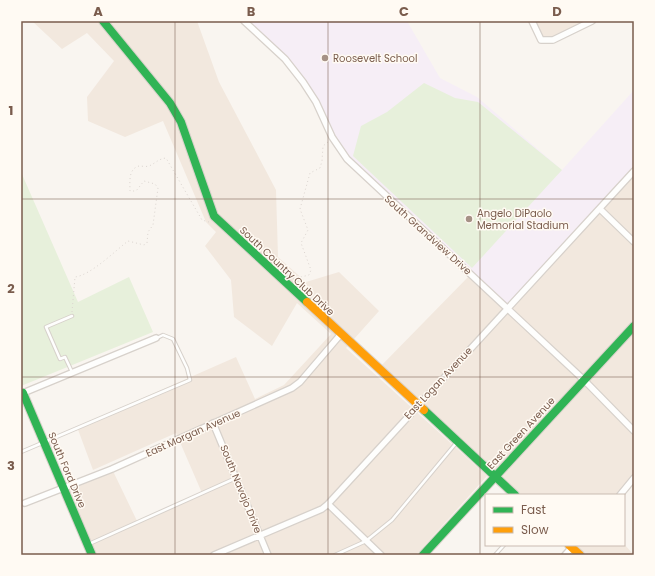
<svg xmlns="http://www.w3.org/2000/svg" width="655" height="576" viewBox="0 0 655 576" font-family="Poppins,sans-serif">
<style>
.residential{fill:#f2e8de}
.education{fill:#f6eef6}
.green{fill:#e7f0db}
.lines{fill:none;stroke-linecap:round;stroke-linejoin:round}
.lane-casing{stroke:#d7d1cb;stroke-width:4.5}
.street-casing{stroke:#d7d1cb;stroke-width:8}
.fast-casing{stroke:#d9d2cb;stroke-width:10}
.slow-casing{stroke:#d9d2cb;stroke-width:10}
.path{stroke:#dcd5d0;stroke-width:1;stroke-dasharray:1 3;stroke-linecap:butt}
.lane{stroke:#fefefd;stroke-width:2.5}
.street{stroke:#fefefd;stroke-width:5.5}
.fast{stroke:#30b455;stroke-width:8}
.slow{stroke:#ff9f0a;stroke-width:8}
.grid{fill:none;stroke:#7a5c4d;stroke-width:1;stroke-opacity:0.55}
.poi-dot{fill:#a69286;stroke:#fffaf3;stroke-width:1.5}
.labels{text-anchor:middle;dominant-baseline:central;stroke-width:3;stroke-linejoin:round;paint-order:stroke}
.poi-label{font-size:10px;fill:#7a5c4d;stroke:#fffaf3;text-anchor:start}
.street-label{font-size:10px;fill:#7a5c4d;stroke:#fffaf3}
.neatline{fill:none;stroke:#7a5c4d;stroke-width:1.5}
.grid-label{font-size:13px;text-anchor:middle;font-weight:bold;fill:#7a5c4d}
</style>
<rect width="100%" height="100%" fill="#f9f5f0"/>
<path class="residential" d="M32,21H197L219,82L276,190L278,257L306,282L339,272L379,311L346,348L487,476L416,555H92L63,487L112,469L138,523L202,493L176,433L93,470L77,427L236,357L255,399L284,385L331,334L297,303L272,346L234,317L231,280L205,246L216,232L206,222L163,121L125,137L88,121L87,97L114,61L87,33L62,49Z
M532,21H592L556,38L541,40Z
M634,171V480L620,495H515L378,369L471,274Z
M624,544L634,555H580L569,545Z"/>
<path class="education" d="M244,21H407L440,78L477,97L562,170L634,90V171L508,308L347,160L316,102L285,59Z"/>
<path class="green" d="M424,83L455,98L478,102L562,170L472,268L353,156L361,126L387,112Z
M21,172L78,302L129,277L153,332L21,386Z"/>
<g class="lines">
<g class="lane-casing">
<path id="lane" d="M72,316L46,327L60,359L65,357L72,372
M21,452L190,380L187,368L173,339L163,335L157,338
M89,544L236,478
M335,555L366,541L392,520L457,442
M495,555L504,545"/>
</g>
<g class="street-casing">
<path id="street" d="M244,21L285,59L303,82L316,102L332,137L347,159L584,380L634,431
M532,21L541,40H553L592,21
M600,209L634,242
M23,393L156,338
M213,423L268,555
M620,495L634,478
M25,503L112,469L292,388L300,382L341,334
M328,504L381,555
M214,555L322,509L328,504L634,171
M565,555L574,545"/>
</g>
<g class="fast-casing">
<path id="fast" d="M103,21L170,103L181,122L214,216L307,302
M21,394L23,393L92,555
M424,410L515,495
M423,555L634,326"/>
</g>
<g class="slow-casing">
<path id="slow" d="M307,302L424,410
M569,545L580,555"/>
</g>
<path class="path" d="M293,279L309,275L311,270L301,243L308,230L300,209L310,173L320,168L322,161L323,146L328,142
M72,312L75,277C91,275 115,251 128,241L144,245L147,243L148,232L153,225L158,188L155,184L144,181L136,191H130C130,182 128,169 139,166C142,166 146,167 149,166C156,163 158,159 166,158L202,220L209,222"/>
<use href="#lane" class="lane"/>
<use href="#street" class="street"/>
<use href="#fast" class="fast"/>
<use href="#slow" class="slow"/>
</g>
<path class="grid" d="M175,21V555M328,21V555M480,21V555M21,199H634M21,377H634"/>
<g class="poi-dot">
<circle cx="325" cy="58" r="4"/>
<circle cx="469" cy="219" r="4"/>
</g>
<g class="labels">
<g class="poi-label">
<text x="333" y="58">Roosevelt School</text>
<text x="477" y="213">Angelo DiPaolo<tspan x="477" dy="12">Memorial Stadium</tspan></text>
</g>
<g class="street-label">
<text transform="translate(428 235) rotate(42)">South Grandview Drive</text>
<text transform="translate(287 271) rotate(43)">South Country Club Drive</text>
<text transform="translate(438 383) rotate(-47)">East Logan Avenue</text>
<text transform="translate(193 433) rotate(-24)">East Morgan Avenue</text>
<text transform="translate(521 433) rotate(-47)">East Green Avenue</text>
<text transform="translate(67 470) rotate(67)">South Ford Drive</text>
<text transform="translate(241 489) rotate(68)">South Navajo Drive</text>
</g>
</g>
<rect width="655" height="576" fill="none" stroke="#fffaf3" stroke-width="44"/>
<rect x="485" y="494" width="140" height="52" fill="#fffaf3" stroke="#cabbb1"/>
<rect x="493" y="507" width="20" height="6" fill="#30b455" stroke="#cabbb1"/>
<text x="521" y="514" font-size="12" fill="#7a5c4d">Fast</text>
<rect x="493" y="527" width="20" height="6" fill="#ff9f0a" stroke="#cabbb1"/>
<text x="521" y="534" font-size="12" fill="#7a5c4d">Slow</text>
<rect x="22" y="22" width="611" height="532" class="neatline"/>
<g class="grid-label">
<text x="98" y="16">A</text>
<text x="251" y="16">B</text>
<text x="404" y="16">C</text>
<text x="557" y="16">D</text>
<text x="11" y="115">1</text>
<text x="11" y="293">2</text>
<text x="11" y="470">3</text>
</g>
</svg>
